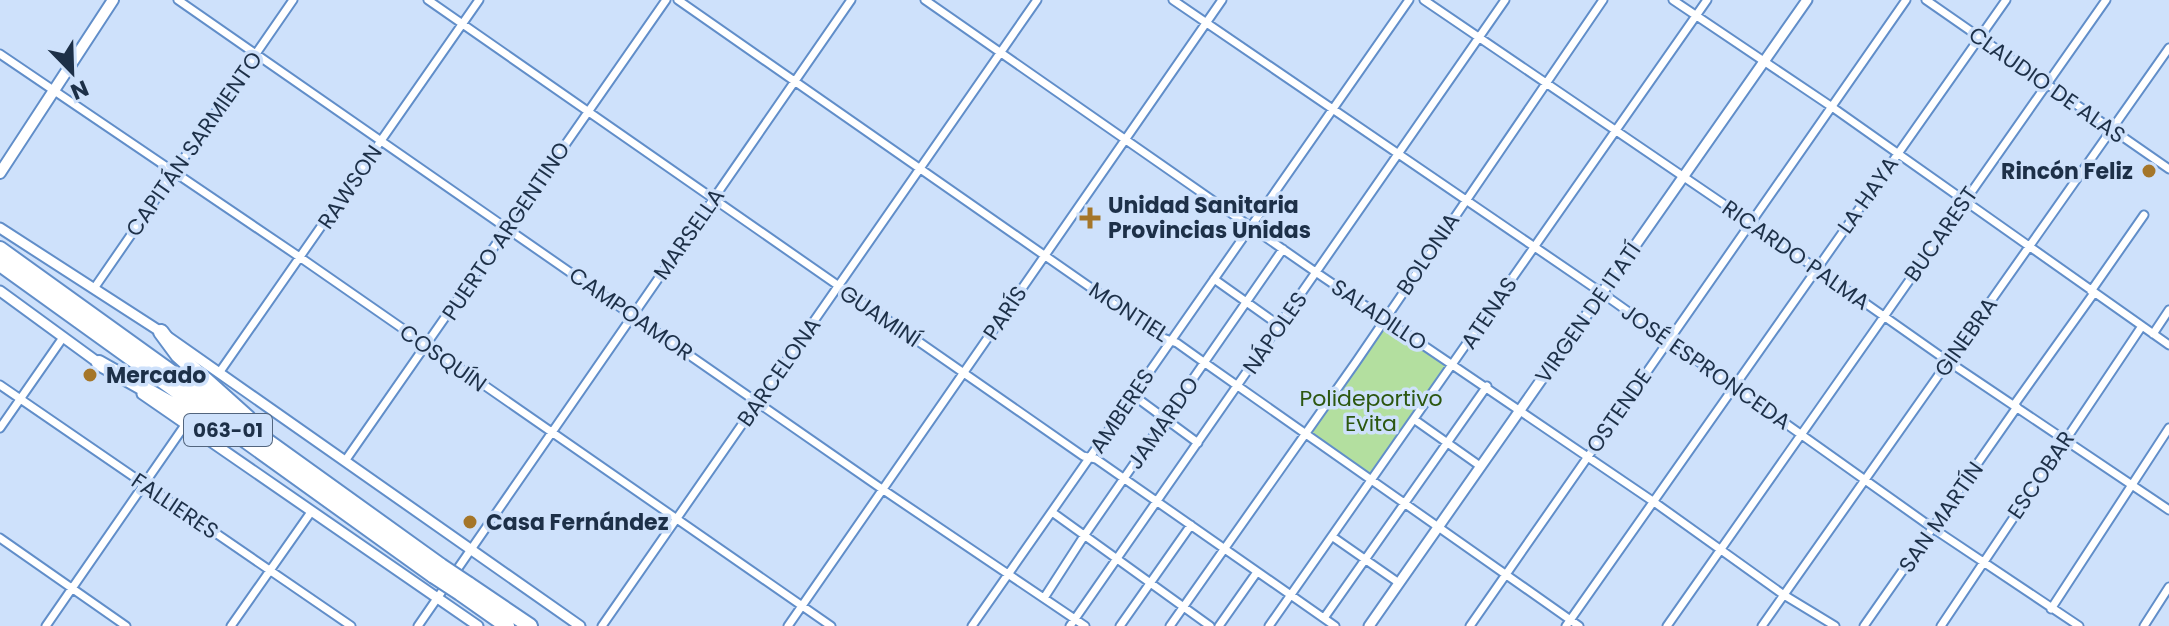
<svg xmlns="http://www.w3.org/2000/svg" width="2169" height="626" viewBox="0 0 2169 626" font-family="Poppins,sans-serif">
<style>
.green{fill:#b3df9f}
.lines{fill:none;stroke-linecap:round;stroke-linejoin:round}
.minor-casing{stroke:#618ec9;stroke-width:11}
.tertiary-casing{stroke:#618ec9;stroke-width:13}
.secondary-casing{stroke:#618ec9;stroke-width:14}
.motorway-casing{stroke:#618ec9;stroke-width:18}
.minor{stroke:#fff;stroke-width:7}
.tertiary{stroke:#fff;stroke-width:9}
.secondary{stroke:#fff;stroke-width:10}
.motorway{stroke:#fff;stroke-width:14}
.motorway-bridge-casing{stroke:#618ec9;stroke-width:18;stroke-linecap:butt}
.motorway-bridge{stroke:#fff;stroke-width:14}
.poi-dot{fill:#a57629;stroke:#cee1fb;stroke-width:3}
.labels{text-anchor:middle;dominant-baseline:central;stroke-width:7;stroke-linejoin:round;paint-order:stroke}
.shield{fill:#cee1fb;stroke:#52657e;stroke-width:2}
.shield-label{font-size:20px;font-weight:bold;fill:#1d3048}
.street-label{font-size:22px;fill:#1d3048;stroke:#cee1fb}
.poi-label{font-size:22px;font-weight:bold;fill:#1d3048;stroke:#cee1fb;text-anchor:start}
.park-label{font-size:22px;fill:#2c5710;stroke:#cee1fb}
</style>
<rect width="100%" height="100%" fill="#cee1fb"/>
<path class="green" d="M1384,319L1454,364L1372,479L1305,434Z"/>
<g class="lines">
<g class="minor-casing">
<path id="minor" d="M178,0L882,489L1085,626
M428,0L1083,456L1096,459L1335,626
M678,0L1163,338L1177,343L1205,363L1579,626
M925,0L1317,273L1654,502L1784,595L1835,626
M1173,0L1602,293L1934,529L2079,626
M1424,0L1750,222L1949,362L2169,510
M1673,0L1832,107L2169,345
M1926,0L2169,169
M0,54L301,258L831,626
M1214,279L1280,326
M95,287L293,0
M2091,291L2144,215
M2153,334L2169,310
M219,373L479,0
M0,385L351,626
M1133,395L1198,443
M2014,405L2094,293
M1415,420L1480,466
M0,428L62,339
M345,461L666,0
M1052,512L1210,626
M1333,537L1399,583
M0,538L126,626
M454,574L851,0
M1044,598L1084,536L1283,249
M2051,609L2169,428
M1324,618L1487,386
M46,626L185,425
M231,626L311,512
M418,626L447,584
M602,626L1037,0
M788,626L1222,0
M972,626L1409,0
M1070,626L1505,0
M1120,626L1191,525
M1170,626L1356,362L1603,0
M1219,626L1257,572
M1269,626L1707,0
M1470,626L1906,0
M1566,626L2006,0
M1667,626L2106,0
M1762,626L2169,48
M1864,626L2017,407
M1941,626L2142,326
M2144,626L2169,587"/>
</g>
<g class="tertiary-casing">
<path id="tertiary" d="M0,228L161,332L580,626
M0,291L100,364
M142,394L478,626
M1369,626L1807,0"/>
</g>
<g class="secondary-casing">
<path id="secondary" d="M0,173L113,0"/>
</g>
<g class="motorway-casing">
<path id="motorway" d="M0,249L441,566
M0,264L434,576
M161,332L178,355L248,418
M99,363L203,422
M468,584L530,626
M460,593L507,626"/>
</g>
<use href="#minor" class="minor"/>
<use href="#tertiary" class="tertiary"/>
<use href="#secondary" class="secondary"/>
<use href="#motorway" class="motorway"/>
<g class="motorway-bridge-casing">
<path id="motorway-bridge" d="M441,566L468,584
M434,576L460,593"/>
</g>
<use href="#motorway-bridge" class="motorway-bridge"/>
</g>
<g class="poi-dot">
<circle cx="2149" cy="171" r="8"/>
<path d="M1086 206h8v8h8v8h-8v8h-8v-8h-8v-8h8z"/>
<circle cx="90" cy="375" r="8"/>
<circle cx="470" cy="522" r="8"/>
</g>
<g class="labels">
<rect class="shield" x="184" y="414" width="88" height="32" rx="6"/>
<g class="shield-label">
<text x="228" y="430">063-01</text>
</g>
<g class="street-label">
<text transform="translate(2047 85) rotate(35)">CLAUDIO DE ALAS</text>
<text transform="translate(194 144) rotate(-55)">CAPITÁN SARMIENTO</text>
<text transform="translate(350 187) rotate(-56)">RAWSON</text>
<text transform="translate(1868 195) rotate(-55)">LA HAYA</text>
<text transform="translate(506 231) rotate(-56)">PUERTO ARGENTINO</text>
<text transform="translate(689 234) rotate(-55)">MARSELLA</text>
<text transform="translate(1941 234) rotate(-55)">BUCAREST</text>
<text transform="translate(1428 254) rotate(-56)">BOLONIA</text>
<text transform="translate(1796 255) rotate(35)">RICARDO PALMA</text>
<text transform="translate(1129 312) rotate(33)">MONTIEL</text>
<text transform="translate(1005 313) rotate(-56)">PARÍS</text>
<text transform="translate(1489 313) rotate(-56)">ATENAS</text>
<text transform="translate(1588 313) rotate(-55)">VIRGEN DE ITATÍ</text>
<text transform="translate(631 314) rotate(35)">CAMPOAMOR</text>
<text transform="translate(1379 315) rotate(34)">SALADILLO</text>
<text transform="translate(880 316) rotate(34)">GUAMINÍ</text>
<text transform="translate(1275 333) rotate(-55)">NÁPOLES</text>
<text transform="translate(1966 337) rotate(-55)">GINEBRA</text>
<text transform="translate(443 358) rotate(35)">COSQUÍN</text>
<text transform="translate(1706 367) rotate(35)">JOSÉ ESPRONCEDA</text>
<text transform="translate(779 372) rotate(-55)">BARCELONA</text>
<text transform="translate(1122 411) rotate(-56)">AMBERES</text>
<text transform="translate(1619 411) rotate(-55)">OSTENDE</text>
<text transform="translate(1163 423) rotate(-55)">JAMARDO</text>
<text transform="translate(2041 475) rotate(-56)">ESCOBAR</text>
<text transform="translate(175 506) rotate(34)">FALLIERES</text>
<text transform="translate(1941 517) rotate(-55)">SAN MARTÍN</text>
</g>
<g class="poi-label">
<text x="2133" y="171" text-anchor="end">Rincón Feliz</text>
<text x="1108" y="205">Unidad Sanitaria<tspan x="1108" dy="25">Provincias Unidas</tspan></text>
<text x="106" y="375">Mercado</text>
<text x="486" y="522">Casa Fernández</text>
</g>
<g class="park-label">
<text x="1371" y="398">Polideportivo<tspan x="1371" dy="25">Evita</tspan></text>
</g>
</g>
<g transform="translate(72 72) rotate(157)" stroke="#cee1fb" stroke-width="6" paint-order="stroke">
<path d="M0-6L14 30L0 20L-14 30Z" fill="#1d3048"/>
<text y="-12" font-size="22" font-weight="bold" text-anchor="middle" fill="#1d3048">N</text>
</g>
</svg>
